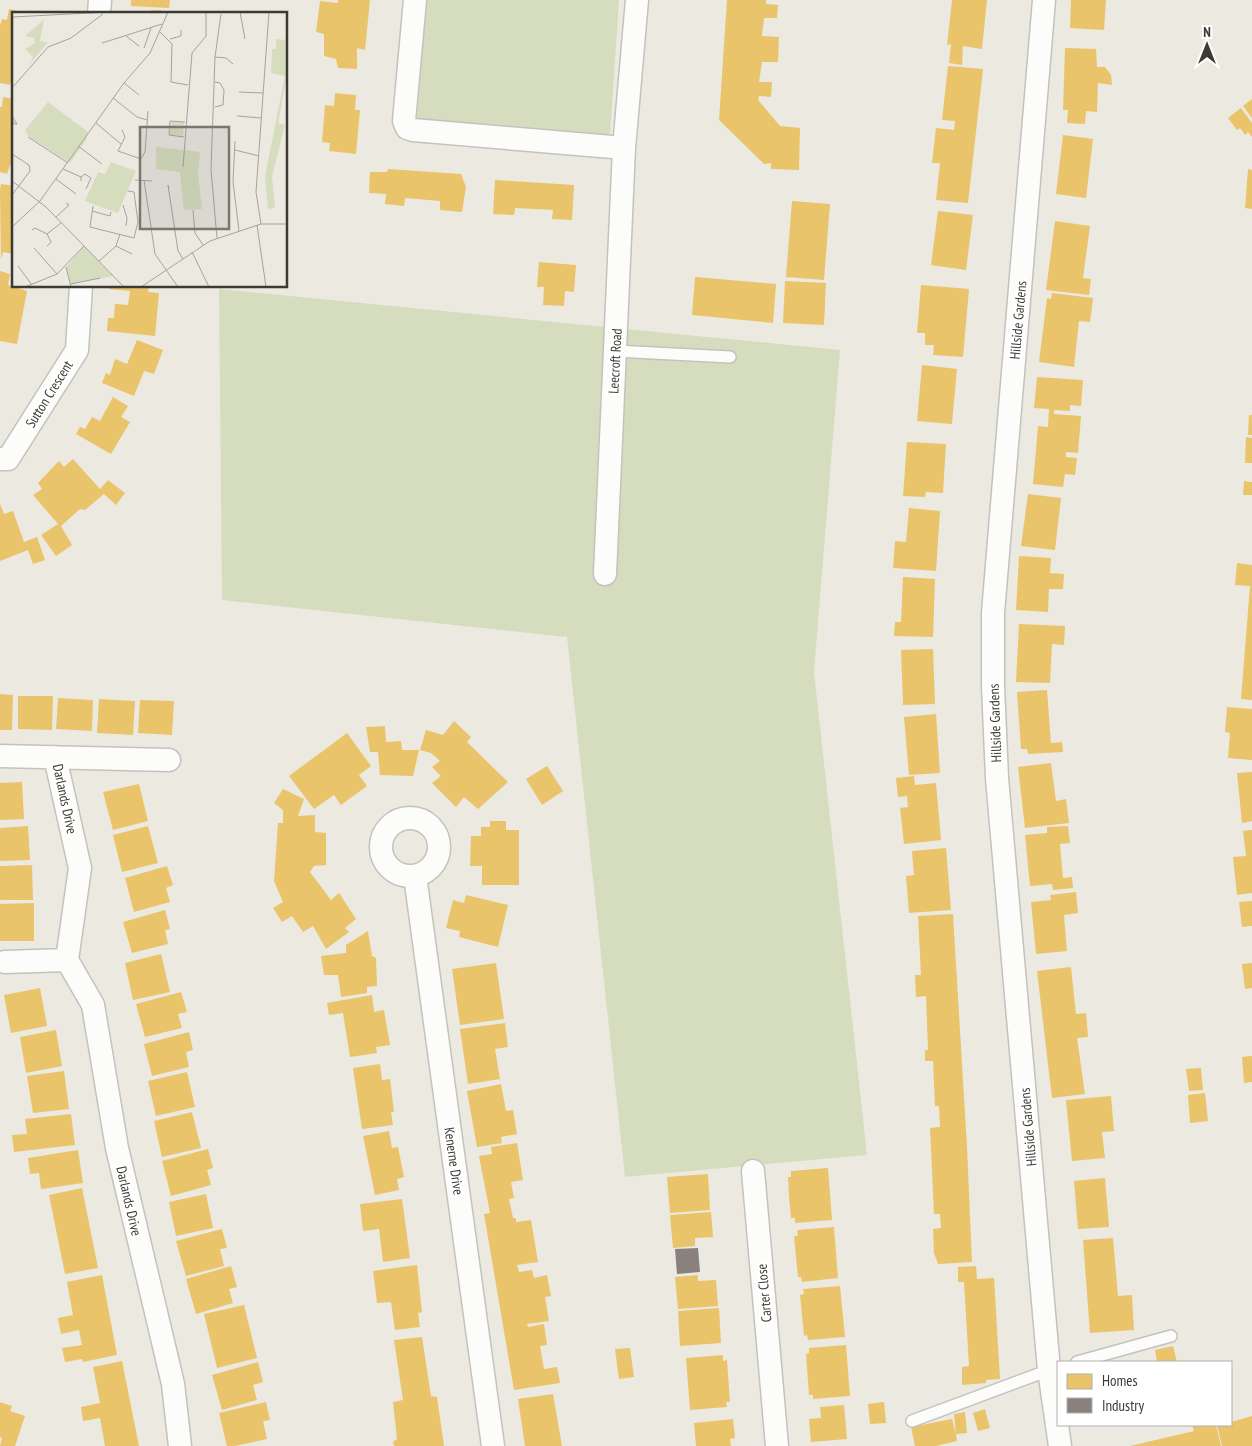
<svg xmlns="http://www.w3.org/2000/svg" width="1252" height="1446" viewBox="0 0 1252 1446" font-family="'PT Sans Narrow',sans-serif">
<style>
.green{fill:#d6ddbe}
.homes{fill:#e9c46a}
.industry{fill:#8a817c}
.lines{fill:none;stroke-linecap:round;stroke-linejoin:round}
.lane-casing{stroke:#c4c2bc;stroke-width:14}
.street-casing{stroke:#c4c2bc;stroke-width:25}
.lane{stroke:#fcfcfa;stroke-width:11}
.street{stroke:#fcfcfa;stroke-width:22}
.labels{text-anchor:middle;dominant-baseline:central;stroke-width:5;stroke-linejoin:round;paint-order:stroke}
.street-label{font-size:14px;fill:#3d3a34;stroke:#fff}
.inset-road{fill:none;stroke:#a6a39c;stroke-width:1}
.view{fill:#7a7771;fill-opacity:0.15;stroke:#7a7771;stroke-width:2.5}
.inset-edge{fill:none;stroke:#3d3a34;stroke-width:2.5}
</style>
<rect width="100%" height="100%" fill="#ece9e1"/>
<path class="green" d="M426,0H619L610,135L481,125L417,118Z
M219,289L840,350L814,672L867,1155L625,1177L567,637L222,600Z"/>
<path class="homes" d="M131,0H170L169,8L131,6Z
M338,0H370L365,50L357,48V69L338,68L336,59L324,56V34L316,32L320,1L338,3Z
M727,0H766V4L778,5L777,18H764L762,36L779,37L778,62H762L759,82H772L771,97L759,96L758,100L780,126L800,128L799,170L771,169V163L764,164L719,120Z
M952,0H987L982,49L963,46L962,65L949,63L951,44L947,45Z
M1071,0H1106L1104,30L1070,28Z
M9,9L27,13L14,14V77H12L10,85L0,83V26L2,19L7,20Z
M151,10L180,12V14H151Z
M1065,48L1096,49L1097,67H1105L1111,75L1112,85L1098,83L1097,112L1086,111L1085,124L1067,123L1068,110H1063Z
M948,66L983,69L968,203L936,200L940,163H932L936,128L954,130L955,121L942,120Z
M335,93L356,95L355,110H360L356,154L329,151L330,143L322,142L325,105L334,106Z
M3,97L14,99V165H10L7,174L0,172V107H2Z
M1252,99V118L1243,106Z
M1241,108L1252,123V137L1248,132L1245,135L1240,128L1237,130L1228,118Z
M1063,135L1093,139L1086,198L1056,194Z
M388,169L461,174L466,187L462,212L440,210V201L405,198L404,206L385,204L386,194L369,193L370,172H387Z
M1248,169L1252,170V209L1245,208Z
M495,180L574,185L572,220L552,219L553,210L515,208L514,215L493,214Z
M1,184L14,186V254L3,252L1,260L0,190Z
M792,201L830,204L824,280L786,277Z
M938,211L973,215L966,270L931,265Z
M1055,221L1090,226L1083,278L1091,279L1089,295L1046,290Z
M539,262L576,265L574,292L565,291L564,306L543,305L544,287H537Z
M0,271L10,274L8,285L27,291L17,344L0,341Z
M695,277L776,284L773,323L692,315Z
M785,281L826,283L824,325L783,323Z
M921,285L969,289L963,357L933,355L934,345H925V333H917Z
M109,286H149L148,292L159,293L155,336L107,331L108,318H114L115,304L128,305L130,291L109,289Z
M1052,293L1093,298L1090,322L1079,321L1074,367L1039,362L1047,298L1051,299Z
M137,340L163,350L154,374L144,371L134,396L102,383L106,373L110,375L115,359L127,364Z
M922,365L957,369L952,424L917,421Z
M1037,377L1083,380L1081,406L1070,405V411L1054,410V414L1081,416L1078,453L1066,452V457L1077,458L1075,475L1065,474L1063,487L1033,484L1038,426L1048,427L1049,409L1034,408Z
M113,397L128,406L121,417L130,422L111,454L76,434L80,427L85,429L92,417L100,421Z
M1249,415H1252V435H1248Z
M1246,437L1252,438V463H1245Z
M907,442L946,444L943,493L926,492L925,497L903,496Z
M73,459L100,489L108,480L125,493L116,505L104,494L85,510L80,509L61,526L72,545L56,556L41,535L58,524L33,495L42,489L38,483L59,461L64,467Z
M1244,481L1252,482V495H1243Z
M1028,494L1061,498L1055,550L1021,546Z
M0,504L4,514L13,511L24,542L37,537L45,560L33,564L28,550L0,561Z
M909,508L940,511L936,571L893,568L895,541L906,542Z
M1019,556L1051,558L1050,573L1064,574L1063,589H1049L1048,612L1016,610Z
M1237,563L1252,565V700L1241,699L1250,586L1235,585Z
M903,577L935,579L933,637L894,636L895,622H901Z
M1019,624L1065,626L1064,645L1052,644L1050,683L1016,682Z
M933,649L935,704L903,705L901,650Z
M1047,690L1051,743L1062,742L1063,752L1028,754L1027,749H1021L1017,692Z
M0,694L13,695L12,730H0Z
M18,696H53L52,730L18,729Z
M58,698L93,700L92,731L56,729Z
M99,699L135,701L133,735L97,733Z
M140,700L174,701L172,735L138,733Z
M1227,707L1252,709V760L1228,758L1230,733L1225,732Z
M936,714L940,773L909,775L904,717Z
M454,721L471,737L467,742L508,782L478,809L464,797L456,807L432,783L441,776L432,767L440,761L431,753L420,750L426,730L443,735Z
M385,726L386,742L401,741L402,750H419L413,776L380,775L378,752H370L366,727Z
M347,733L371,766L359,775L367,786L341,805L334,795L314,809L289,776Z
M1051,763L1056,801L1066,799L1069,823L1025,828L1018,767Z
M547,766L563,791L542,805L526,779Z
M1252,772V821L1242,823L1237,773Z
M914,776L915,785L936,783L941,840L904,844L900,808L908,807L907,796L898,797L896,778Z
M22,782L24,819L0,820V783Z
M139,784L148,821L113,830L103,792Z
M283,789L304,799L298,816L315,815V832L326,833V865L314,866L310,872L331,900L339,893L356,919L345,928L349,932L326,949L313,926L303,932L292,916L282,922L273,908L283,902L274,881L278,823H283V810L274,803Z
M490,821H506V830H519V885H482V866H470L471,836H481V827H490Z
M28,826L30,860L0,861V828Z
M148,826L158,863L122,872L113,835Z
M1068,826L1070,843L1060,844L1063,878L1072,877L1073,888L1053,890L1052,884L1030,886L1025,835L1047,833V827Z
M1252,830V893L1237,895L1233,857L1246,856L1243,831Z
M946,848L951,910L909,913L906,876L914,875L912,851Z
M32,865L33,900H0V866Z
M167,866L173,885L166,888L170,902L134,912L125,878Z
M1076,892L1078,913L1064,915L1067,951L1036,954L1031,902L1051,900L1050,895Z
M466,895L508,905L498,947L459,937L460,931L446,928L453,900L464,903Z
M1252,901V926L1242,927L1239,902Z
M34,903V941H0V904Z
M165,910L170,929L165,930L168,944L132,953L123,922Z
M953,914L967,1147L972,1262L938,1264L934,1253L933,1229L941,1228L940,1214H934L930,1128L940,1127L939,1106H935L933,1061H925V1050H928L926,996L916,997L915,975H921L918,916Z
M368,931L372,956L376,958L377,986L367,987V993L341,997L338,975H324L321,956L346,953V945Z
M161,954L170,992L133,1000L125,963Z
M496,963L504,1019L460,1025L452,969Z
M1252,963V988L1245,989L1242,964Z
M1071,967L1076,1014L1086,1013L1088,1037L1077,1038L1085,1094L1052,1098L1037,971Z
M40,988L47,1026L11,1033L4,995Z
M181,992L187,1012L178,1014L182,1028L145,1037L136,1004Z
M372,995L374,1012L384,1010L390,1045L376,1047L377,1053L350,1057L343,1013L329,1015L327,1003Z
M505,1023L508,1047L495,1049L500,1079L468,1084L460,1029Z
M56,1030L62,1066L26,1073L20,1037Z
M189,1032L193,1050L186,1052L189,1067L152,1076L144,1044Z
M1252,1056V1082L1244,1083L1242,1057Z
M380,1064L382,1080L390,1079L394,1112H391L393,1125L362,1129L353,1068Z
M1201,1068L1203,1090L1189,1091L1186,1069Z
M64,1071L69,1109L33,1113L27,1076Z
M187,1072L195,1107L156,1116L148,1081Z
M501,1084L506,1111L513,1110L517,1134L501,1137L502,1143L477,1147L467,1091Z
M1205,1093L1208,1121L1190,1123L1188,1095Z
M1111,1096L1114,1131L1102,1132L1105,1158L1072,1161L1066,1100Z
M192,1112L201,1148L162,1157L154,1121Z
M71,1114L75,1145L14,1152L12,1135L27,1134L25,1119Z
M389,1131L392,1148L398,1147L404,1177L397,1179L399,1190L375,1195L363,1136Z
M517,1143L523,1180L511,1182L514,1198L509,1199L513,1218H516V1222L531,1220L538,1262L517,1265L519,1272L532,1270L534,1278L547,1275L551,1296L545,1297L549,1321L527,1324L528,1327L544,1324L547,1345L540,1346L544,1369L557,1367L560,1383L514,1390L484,1214L490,1213L479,1156L492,1154L491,1147Z
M208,1149L213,1168L207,1170L211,1185L171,1196L162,1161Z
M78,1150L83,1183L41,1189L39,1173L30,1174L28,1158Z
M828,1168L832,1220L795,1223V1218H791L789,1197L788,1177H791V1171Z
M708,1174L710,1210L670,1213L667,1177Z
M1105,1178L1109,1227L1078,1229L1074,1181Z
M82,1188L98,1268L65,1274L49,1195Z
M206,1194L213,1228L176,1236L169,1202Z
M402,1199L410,1258L383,1262L379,1229L363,1231L360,1204Z
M711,1212L713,1237L695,1238V1246L673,1248L670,1215Z
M834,1227L838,1278L802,1282L801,1277H798L794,1236H798L797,1230Z
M222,1229L227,1248L220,1249L224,1266L186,1276L176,1241Z
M1113,1238L1118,1296L1132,1295L1134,1330L1090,1333L1083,1240Z
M417,1265L422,1312L418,1313L420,1327L395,1330L391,1302L377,1303L373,1271Z
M231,1266L237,1287L229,1289L233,1303L196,1314L186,1279Z
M976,1266L977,1279L994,1278L1000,1379L986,1380V1383L962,1385V1367L969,1366L964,1282H958V1267Z
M102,1275L117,1355L83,1362L82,1359L65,1362L62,1348L82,1345L79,1330L61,1334L58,1318L73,1315L67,1282Z
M698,1275V1281L716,1280L718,1306L678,1309L675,1277Z
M840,1286L845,1337L808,1340L807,1335L804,1336L802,1315L800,1295L804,1294L803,1289Z
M244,1305L257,1358L217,1368L204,1314Z
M719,1308L721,1343L680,1346L678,1311Z
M422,1337L431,1396L437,1397L444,1446H394L393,1442L397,1439L393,1402L403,1400L394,1340Z
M846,1345L850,1396L813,1399V1395H809L806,1354L809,1353V1348Z
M1173,1346L1177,1362H1157L1155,1350Z
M630,1348L634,1377L619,1379L615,1349Z
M723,1355V1361L727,1360L730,1402H726L727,1407L690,1410L686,1358Z
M122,1361L139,1446H105L100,1418L83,1421L81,1407L100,1403L93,1367Z
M258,1362L263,1382L253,1385L257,1400L222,1410L212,1375Z
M553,1394L562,1446H525L518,1399Z
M0,1402L12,1406L10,1411L25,1416L15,1446H0L2,1438L0,1437Z
M266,1402L270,1420L263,1421L267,1439L235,1446H227L219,1413Z
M884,1402L886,1423L870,1424L868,1404Z
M844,1405L847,1439L811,1442L809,1419L821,1418L820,1407Z
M985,1409L990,1428L978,1431L973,1413Z
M965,1412L967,1433L956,1434L957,1441L936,1446H915L911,1427L952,1419L956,1434L954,1414Z
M1252,1416V1446H1222L1217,1426L1231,1425V1422Z
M733,1419L735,1438L730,1439L731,1446H696L694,1423Z
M1192,1425L1216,1426L1221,1446H1130L1194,1431Z"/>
<path class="industry" d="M698,1248L700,1272L677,1274L675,1249Z"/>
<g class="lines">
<g class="lane-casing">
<path id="lane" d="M615,351L730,357
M1077,1362L1171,1336
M912,1421L1052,1369"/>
</g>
<g class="street-casing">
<path id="street" d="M415,0L404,121L407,128L413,130L624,148
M1044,0L993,613V686L997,778L1049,1370L1060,1446
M99,14L100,0
M0,459H8L77,350L81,286
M605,574L624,148L637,0
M0,756L169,760
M55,757L80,868L67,960L93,1005L117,1148L173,1384L180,1446
M381 847a29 29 0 1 1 58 0a29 29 0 1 1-58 0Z
M415,876L493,1446
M5,962L67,960
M753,1171L777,1446"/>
</g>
<use href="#lane" class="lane"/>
<use href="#street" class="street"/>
</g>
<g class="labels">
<g class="street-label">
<text transform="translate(1018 320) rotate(-85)">Hillside Gardens</text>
<text transform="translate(615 361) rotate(-87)">Leecroft Road</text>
<text transform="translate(49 394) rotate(-58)">Sutton Crescent</text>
<text transform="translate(995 723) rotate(-92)">Hillside Gardens</text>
<text transform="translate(65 799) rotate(78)">Darlands Drive</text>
<text transform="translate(1028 1127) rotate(-95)">Hillside Gardens</text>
<text transform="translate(454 1161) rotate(82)">Kenerne Drive</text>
<text transform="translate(129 1201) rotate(77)">Darlands Drive</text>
<text transform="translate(764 1293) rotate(-95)">Carter Close</text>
</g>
</g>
<g transform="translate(12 12)">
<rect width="275" height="275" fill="#ece9e1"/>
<path d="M32,7L28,29L36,30L17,53L21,45L13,37L23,31L22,26L13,24ZM275,15V63L266,111L273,113L260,164L263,196L256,197L253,164L273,64L259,61L260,37H264V27L273,28ZM36,90L76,120L74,128L58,151L16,124L13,118ZM159,110H172L171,124L158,123ZM144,135L188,140L186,162L190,197L172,198L168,160L144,157ZM99,150L124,159L106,201L73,189L86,160L93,162ZM72,234L101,264L59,272L54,255Z" fill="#d6ddbe"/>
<path class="inset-road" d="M97,0H131M199,0H223M228,0L233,27M0,5L96,0M148,20L160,32L159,70L176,73M114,24L127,34M158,27L169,24V18M90,31L150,12M132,36L139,16M203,45L214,46L221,52M203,70L208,71L212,78L211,93L203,95M112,71L127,83M0,76L36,35L59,26L91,2M227,80L251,81M101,86L125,105L135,108M0,104L5,112H2L0,107M225,104L249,106M84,111L109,132M110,118L113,125L106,139L129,147L133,140L136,99M16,125L56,151M172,125L157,123L158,109L173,110M223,129L221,170L227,219M66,134L90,152M223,138L247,144M0,142L17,153L18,159L0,183M171,155L180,41L194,24V0M51,157L69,165V169M69,165L73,162L79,166L74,177M44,167L64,182M275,167V188M123,168L140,169M132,168L143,242L166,275M0,169L34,195L112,275M157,177L156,173L166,239L171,247M111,193L115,206L114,214M81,194L78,215L122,226L126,210L122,180L116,179M181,198L183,221L191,233M80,199L98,204L99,200M44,205L57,193L54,191M249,212L244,180L257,0M245,213L254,275M0,215L28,189L112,71L138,41L156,0M20,218L23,216L35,222L39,230L35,234M35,222L49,211M205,226L199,158L203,45L209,2M104,234L120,242M22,236L45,262M180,240L197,275M87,249L104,234L108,222M6,254L20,273M54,255L59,275M59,272L88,266M13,275L45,262L72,234M129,275L198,229L249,212H275"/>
<path class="view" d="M128,115H217V217H128Z"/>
<rect width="275" height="275" class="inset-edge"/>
</g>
<rect x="1057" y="1361" width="175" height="65" fill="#ffffff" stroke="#b1b0ae"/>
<rect x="1067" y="1374" width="25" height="15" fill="#e9c46a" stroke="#b1b0ae"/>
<text x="1102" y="1386" font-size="15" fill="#3d3a34">Homes</text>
<rect x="1067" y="1398" width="25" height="15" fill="#8a817c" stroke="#b1b0ae"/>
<text x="1102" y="1411" font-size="15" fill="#3d3a34">Industry</text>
<g transform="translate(1207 45)" stroke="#ffffff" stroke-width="4" paint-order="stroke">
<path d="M0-4L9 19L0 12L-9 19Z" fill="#3d3a34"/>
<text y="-8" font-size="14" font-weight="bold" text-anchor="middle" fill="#3d3a34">N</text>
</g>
</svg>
